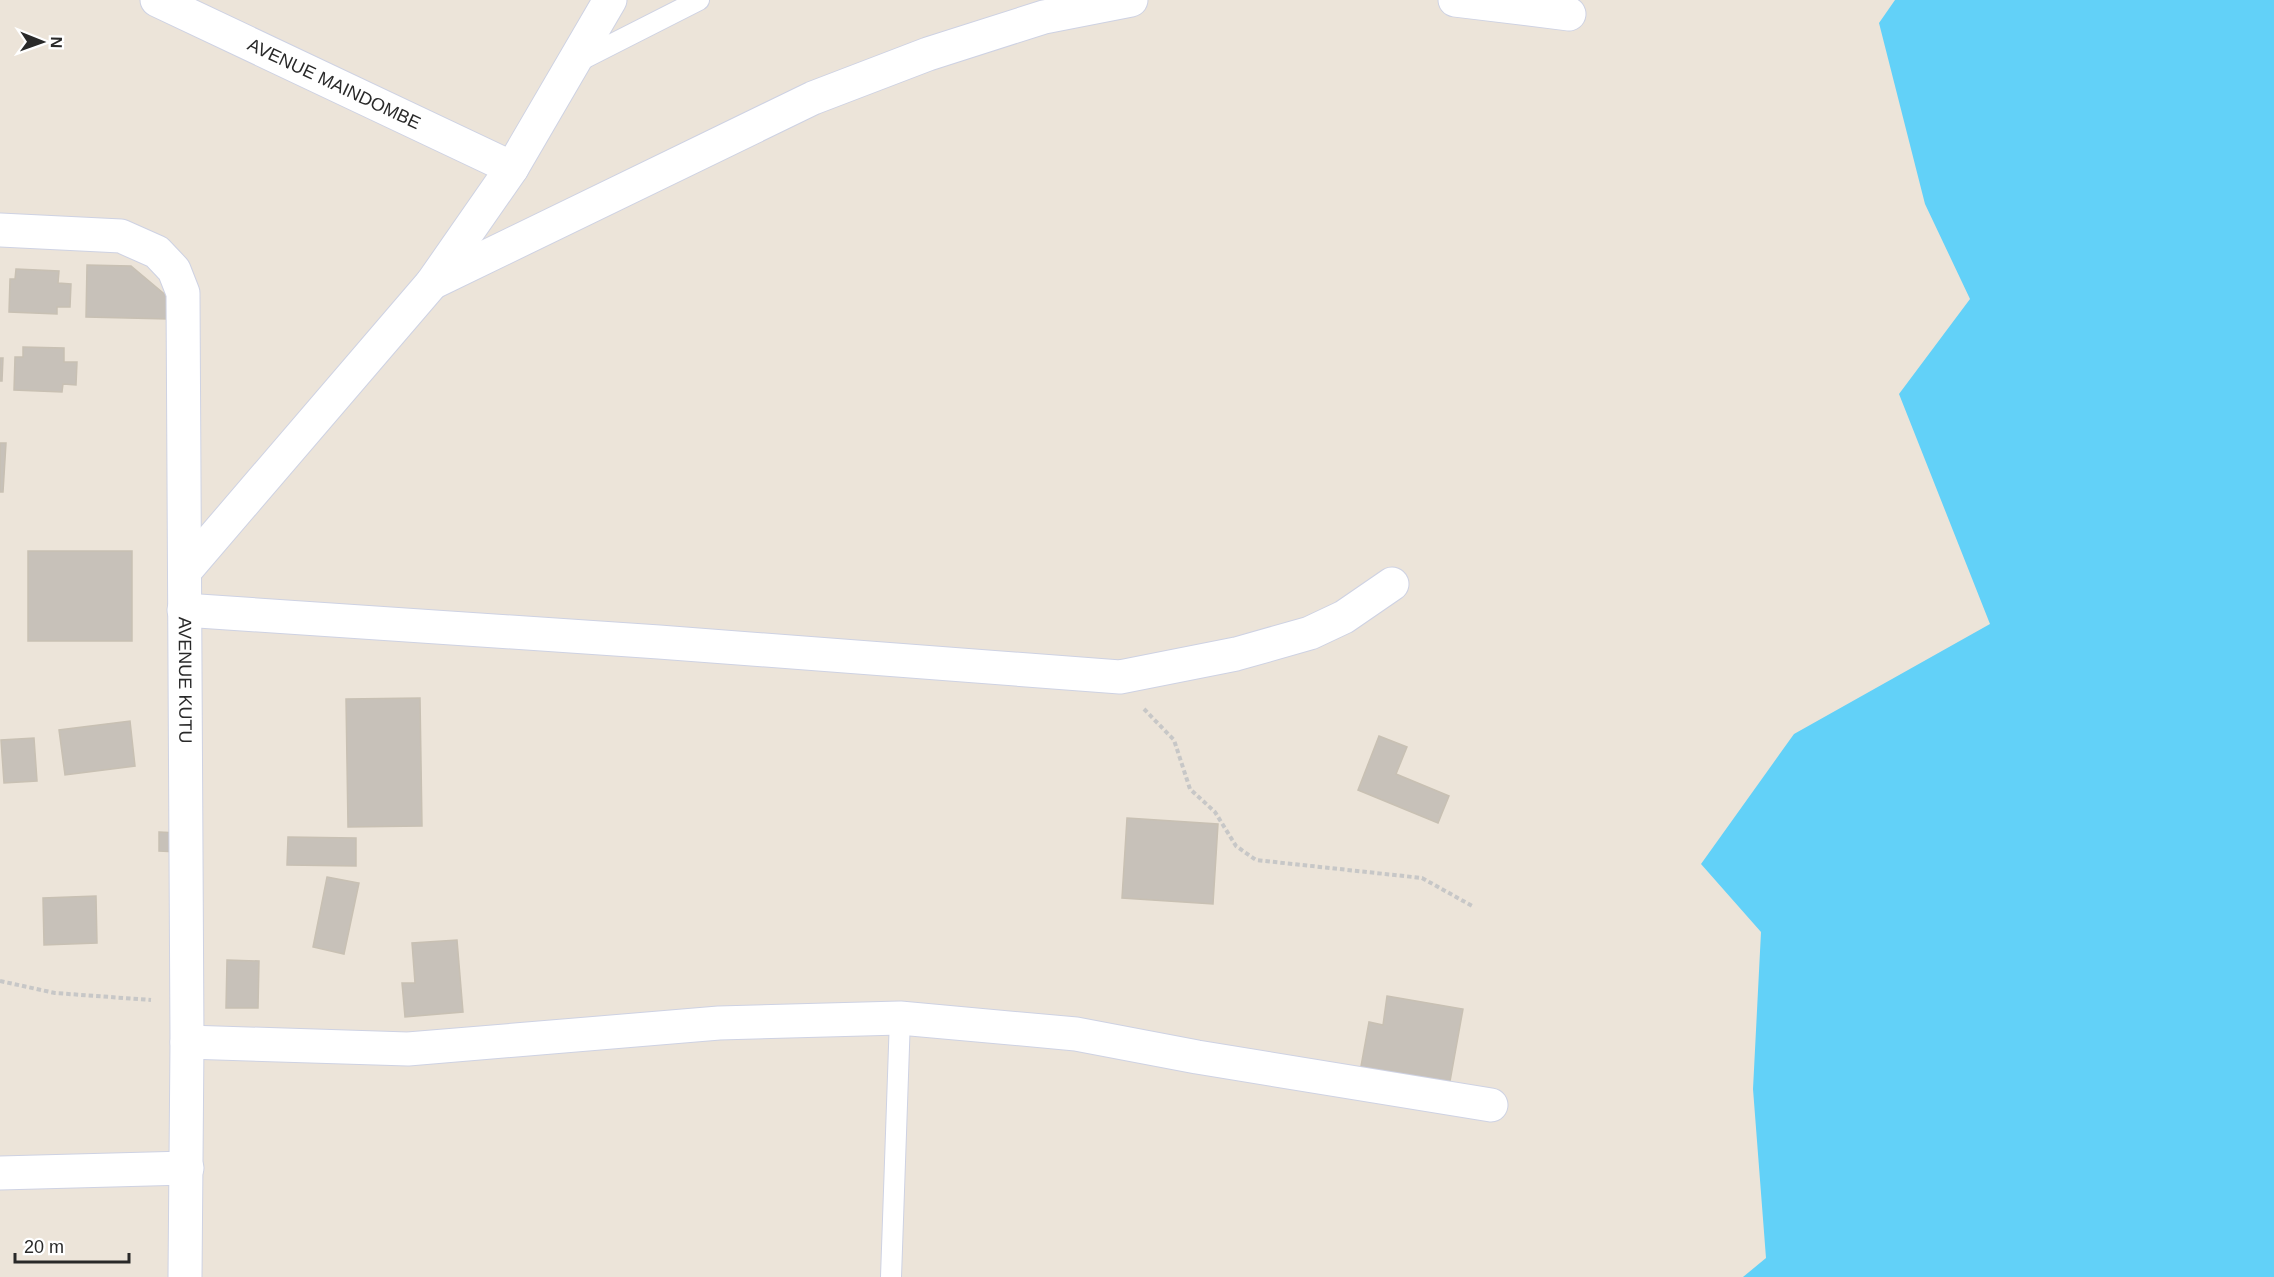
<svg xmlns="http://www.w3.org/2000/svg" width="2274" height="1277" viewBox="0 0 2274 1277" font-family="Arial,sans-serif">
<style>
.water{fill:#62d1f8}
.building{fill:#c7c1b9;stroke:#c8c0b3;stroke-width:1.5}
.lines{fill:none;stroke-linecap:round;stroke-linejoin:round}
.lane-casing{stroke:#ced2e3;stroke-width:22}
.street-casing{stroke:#ced2e3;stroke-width:35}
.path{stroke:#c7c7c7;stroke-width:4;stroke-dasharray:4.5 3;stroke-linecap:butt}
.lane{stroke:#fff;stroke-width:20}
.street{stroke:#fff;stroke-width:33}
.labels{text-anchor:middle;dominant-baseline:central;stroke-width:4.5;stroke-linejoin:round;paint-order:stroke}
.street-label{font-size:18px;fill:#292929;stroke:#fff}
</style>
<rect width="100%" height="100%" fill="#ece4d9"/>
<path class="water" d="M1895,0H2274V1277H1743L1766,1258L1753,1089L1761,932L1701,864L1794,734L1990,624L1899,394L1970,299L1925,204L1879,23Z"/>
<path class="building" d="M87,265L131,266L168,297V319L86,317Z
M16,269L59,271L58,283L71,284L70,307H57V314L9,312L10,279H15Z
M23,347L64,348V362H77L76,385L63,384L62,392L14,390L15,357H23Z
M0,358H3L2,381H0Z
M0,443H6L3,492H0Z
M28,551H132V641H28Z
M420,698L422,826L348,827L346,699Z
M130,721L135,766L65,775L59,730Z
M1379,736L1407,747L1396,774L1449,796L1438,823L1358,790Z
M34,738L37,781L4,783L1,740Z
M1127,818L1218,824L1213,904L1122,898Z
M159,832L178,833V852L159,851Z
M288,837L356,838V866L287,865Z
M327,877L359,883L344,954L313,947Z
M96,896L97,943L44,945L43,898Z
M457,940L463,1012L405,1017L402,983H415L412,943Z
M227,960L259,961L258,1008H226Z
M1387,996L1463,1009L1449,1087L1360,1072L1369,1022L1383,1025Z"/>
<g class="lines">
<g class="lane-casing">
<path id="lane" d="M577,62L699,0
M891,1277L900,1018"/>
</g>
<g class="street-casing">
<g id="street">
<path id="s1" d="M157,0L512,168"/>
<path d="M1455,0L1569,14"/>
<path id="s2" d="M0,230L121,236L157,252L174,270L183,293L187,1042L185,1277"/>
<path d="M432,283L813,98L928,54L1044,17L1131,0"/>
<path d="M185,571L432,283L512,168L610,0"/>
<path d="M184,610L659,642L1120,677L1236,654L1310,633L1344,617L1392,584"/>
<path d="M187,1042L408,1049L719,1023L900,1018L1076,1034L1197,1057L1491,1105"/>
<path d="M0,1173L187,1168"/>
</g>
</g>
<path class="path" d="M1144,709L1174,740L1190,789L1215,812L1236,846L1256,860L1422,878L1474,907
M0,981L55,993L151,1000"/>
<use href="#lane" class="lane"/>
<use href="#street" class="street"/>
</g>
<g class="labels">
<g class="street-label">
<text stroke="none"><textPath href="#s1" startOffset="196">AVENUE MAINDOMBE</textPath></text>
<text stroke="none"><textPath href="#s2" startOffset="597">AVENUE KUTU</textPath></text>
</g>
</g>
<g transform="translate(42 42) rotate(91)" stroke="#ffffff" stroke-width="4.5" paint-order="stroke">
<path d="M0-4.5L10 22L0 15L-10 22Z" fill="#292929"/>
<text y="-9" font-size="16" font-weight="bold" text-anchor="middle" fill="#292929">N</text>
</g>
<path d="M15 1253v9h114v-9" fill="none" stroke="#292929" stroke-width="3"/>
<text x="24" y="1253" font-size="18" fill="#292929" stroke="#ffffff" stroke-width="4.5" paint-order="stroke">20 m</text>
</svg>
